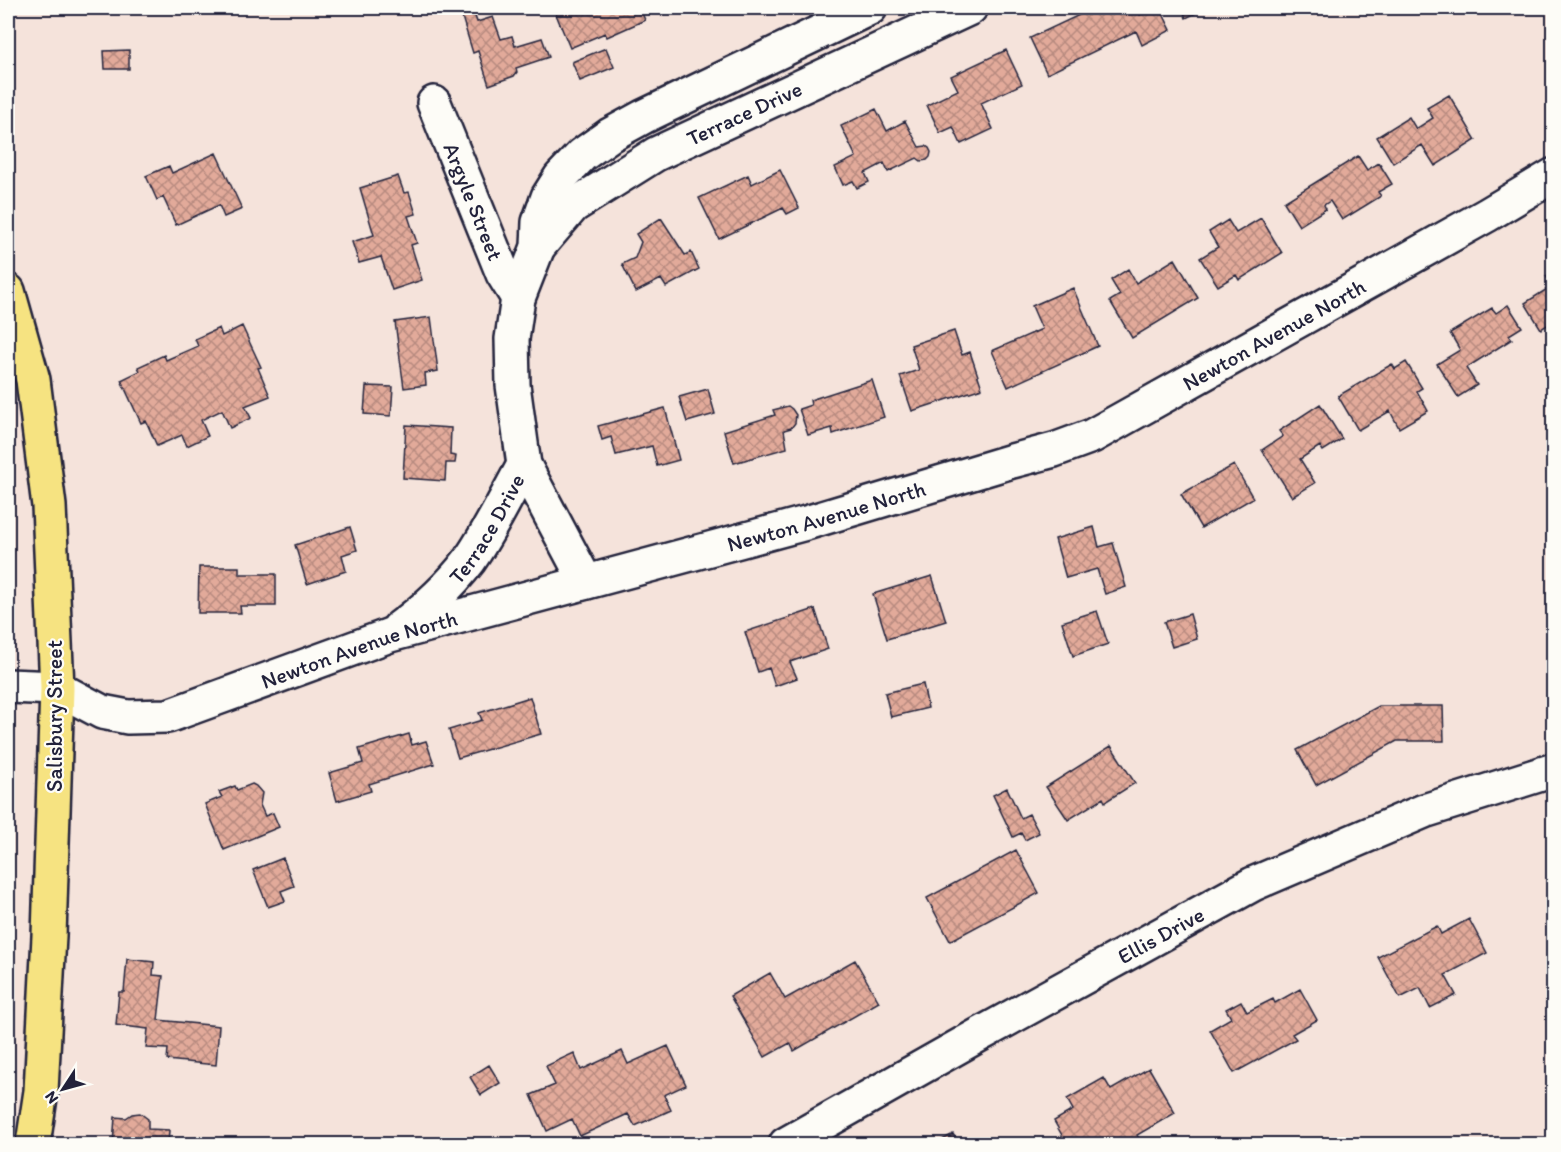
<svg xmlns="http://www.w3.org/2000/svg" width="1561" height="1152" viewBox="0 0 1561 1152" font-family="Itim,sans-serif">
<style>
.building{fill:url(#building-cross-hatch);stroke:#22223b;stroke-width:1.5}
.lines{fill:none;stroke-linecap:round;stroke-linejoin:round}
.minor-casing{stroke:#22223b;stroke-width:38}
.major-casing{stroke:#22223b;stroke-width:38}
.minor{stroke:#fdfcf7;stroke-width:33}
.major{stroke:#f6e381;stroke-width:33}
.labels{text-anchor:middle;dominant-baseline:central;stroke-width:4.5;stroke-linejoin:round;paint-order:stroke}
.street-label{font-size:22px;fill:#22223b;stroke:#fdfcf7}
</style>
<defs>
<pattern id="building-cross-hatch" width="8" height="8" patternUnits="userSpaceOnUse" patternTransform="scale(1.5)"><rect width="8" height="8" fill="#e2aa9a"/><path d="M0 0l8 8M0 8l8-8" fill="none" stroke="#b78a7f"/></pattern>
</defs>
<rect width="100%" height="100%" fill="#f5e3db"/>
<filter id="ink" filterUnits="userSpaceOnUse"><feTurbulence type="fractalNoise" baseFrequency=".0167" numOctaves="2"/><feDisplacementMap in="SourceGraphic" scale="12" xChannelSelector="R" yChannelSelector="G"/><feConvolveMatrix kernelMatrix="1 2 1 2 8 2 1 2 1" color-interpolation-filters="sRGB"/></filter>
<g filter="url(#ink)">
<path class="building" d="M566,8H640L645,20L607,37L605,33L570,48L555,12Z
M1094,8H1137L1140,15L1155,8H1160L1171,30L1142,45L1136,31L1047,74L1030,38Z
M1182,8H1204V9L1186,18Z
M474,13L477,22L493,17L501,39L512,36L515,46L542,38L549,57L516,68L517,72L514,76L489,85L478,51L473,53L462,17Z
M606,48L614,67L580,81L572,62Z
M129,50V69H105L104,51Z
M1006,50L1022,84L981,103L993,129L961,144L953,127L940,133L927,105L958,90L951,76Z
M1449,95L1476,140L1435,166L1422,145L1393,163L1377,137L1409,117L1416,129L1433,118L1427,108Z
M876,109L887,131L905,121L919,147L926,146L929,148L931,152L930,157L927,160L921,161L917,158L888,172L884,163L865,173L869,182L857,188L853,181L843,185L835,167L856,157L841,126Z
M216,153L242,209L224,217L219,205L176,225L163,197L157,200L146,176L169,166L172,173Z
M1358,156L1367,170L1379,163L1392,184L1378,192L1381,196L1342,220L1330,201L1324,205L1326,209L1299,226L1284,202Z
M780,170L799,208L787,214L783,208L719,239L699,198L748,175L752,184Z
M398,176L404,193L409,192L416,214L408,216L417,243L411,245L422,280L392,290L381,257L359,263L352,242L374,235L360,188Z
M661,218L685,255L691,252L699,269L666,287L661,279L636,292L622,264L635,258L641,242L636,234Z
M1261,218L1282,253L1239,280L1236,275L1218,286L1200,258L1218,247L1209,232L1228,220L1236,233Z
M1175,259L1198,298L1132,338L1110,301L1120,295L1111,280L1128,269L1136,283Z
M1554,271V321L1541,329L1525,303L1552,286L1546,276Z
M1073,288L1098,346L1008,387L992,351L1042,329L1032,306Z
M1508,305L1522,327L1509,335L1512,339L1466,368L1477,385L1458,397L1437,364L1460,350L1450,333L1492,308L1496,313Z
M431,317L438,371L425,373L426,385L404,388L395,322Z
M242,326L261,367L258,368L270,396L245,406L251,418L230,428L222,410L201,420L208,436L187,446L182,435L157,446L146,421L141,423L121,380L140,371L138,367L164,355L166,360L198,346L195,339L219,328L222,336Z
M954,331L962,355L970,352L982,388L912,411L900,376L919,370L911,345Z
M1406,362L1422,388L1417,391L1428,411L1399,428L1390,411L1358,430L1338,396L1392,364L1395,369Z
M872,380L884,417L833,434L832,428L808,435L799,409L811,405L810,400Z
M366,386L393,387L391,416L364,414Z
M708,389L715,414L687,422L679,397Z
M1320,404L1342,439L1323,451L1320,446L1300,459L1315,483L1292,497L1262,450L1283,436L1279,431Z
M788,406L792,409L796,415L795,423L791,428L784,430L787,448L734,463L724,431L775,415L773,410Z
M665,408L679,460L657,466L652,446L616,455L611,437L602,440L598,426Z
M406,425L451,428L450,455L456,456L455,463H446L445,481L403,478Z
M1234,465L1253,498L1201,528L1181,494Z
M350,527L357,550L342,555L346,571L307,584L295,545Z
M1094,527L1099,547L1113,543L1126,587L1105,594L1097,569L1066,578L1055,539Z
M199,567H239V574H276V606H240L241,613H198Z
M932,576L946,621L887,639L873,594Z
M815,609L828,649L790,662L797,678L775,686L769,668L758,672L745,632Z
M1097,611L1108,644L1073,656L1062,622Z
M1190,614L1197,639L1172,647L1164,622Z
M923,684L928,708L891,717L885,693Z
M530,697L541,734L458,758L449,730L482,720L479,713Z
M1379,706H1443L1444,741H1397L1316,785L1297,750Z
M409,734L412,745L426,741L434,764L369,784L371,791L337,801L329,773L363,763L359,749Z
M1111,746L1135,783L1105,802L1103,798L1068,820L1046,787Z
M252,784L256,786L262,793L260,805L265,816L273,813L279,827L224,850L205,804L222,797L219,792L235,786L237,790Z
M1007,788L1021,818L1029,814L1039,833L1025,840L1021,833L1013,837L993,795Z
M1016,850L1039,893L950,941L927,898Z
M283,858L294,886L281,891L285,901L268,907L253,870Z
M1554,892V907L1548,895Z
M1469,919L1487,953L1445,975L1456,995L1430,1008L1420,988L1400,998L1378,957L1437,926L1441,934Z
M127,959L154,962L153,975L163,976L158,1020L219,1026L216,1065L167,1060L168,1049L146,1048L148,1029L116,1025L119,992H124Z
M855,960L879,1002L794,1051L790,1043L765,1057L730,996L770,973L785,999Z
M1300,989L1317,1020L1292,1034L1296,1039L1234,1073L1210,1030L1231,1018L1226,1009L1241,1001L1247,1012L1273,999L1275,1003Z
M668,1046L686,1085L664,1095L671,1110L635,1126L628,1114L580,1136L572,1119L547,1131L531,1095L555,1085L546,1066L574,1053L581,1070L622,1051L628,1064Z
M489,1065L500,1083L481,1095L470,1077Z
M1149,1068L1175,1113L1137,1135L1142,1144H1067L1054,1121L1073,1110L1067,1099L1104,1078L1111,1090Z
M140,1113L148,1119V1129L169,1130L168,1144H113L115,1117L126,1118L132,1114Z
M953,1134L959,1144H935Z"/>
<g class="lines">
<g class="minor-casing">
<g id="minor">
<path id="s1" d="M434,103L503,274L518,298"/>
<path id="s2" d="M538,247L573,206L656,154L970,8"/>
<path d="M586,582L524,465L513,385L512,339L518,298L538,247L539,222L548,197L560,178L582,155L610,135L643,117L870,8"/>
<path id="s3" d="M399,628C425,609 449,587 469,561C490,531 506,497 524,465"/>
<path id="s4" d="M8,686L57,688L102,712L128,717L168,716L390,635L806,523L1012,461L1054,450L1092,436L1487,215L1554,175"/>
<path id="s5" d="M786,1144L977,1036L1253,884L1424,811L1554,770"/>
</g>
</g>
<g class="major-casing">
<path id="major" d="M8,291L33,380L49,506L57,688L49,936L41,1091L33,1144"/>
</g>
<use href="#minor" class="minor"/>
<use href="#major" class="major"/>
</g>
</g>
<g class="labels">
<g class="street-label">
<text stroke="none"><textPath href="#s2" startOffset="249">Terrace Drive</textPath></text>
<text stroke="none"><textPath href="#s1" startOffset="106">Argyle Street</textPath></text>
<text stroke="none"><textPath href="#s4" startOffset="1341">Newton Avenue North</textPath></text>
<text stroke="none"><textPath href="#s4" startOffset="855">Newton Avenue North</textPath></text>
<text stroke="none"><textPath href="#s3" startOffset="134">Terrace Drive</textPath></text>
<text stroke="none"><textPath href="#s4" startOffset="369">Newton Avenue North</textPath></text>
<text transform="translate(54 716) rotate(-90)">Salisbury Street</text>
<text stroke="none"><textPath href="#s5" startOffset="429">Ellis Drive</textPath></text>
</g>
</g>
<rect width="1561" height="1152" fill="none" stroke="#fdfcf7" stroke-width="30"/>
<rect x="15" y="15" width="1531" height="1122" fill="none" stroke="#22223b" stroke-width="2" filter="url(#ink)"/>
<g transform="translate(63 1089) rotate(234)" stroke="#fdfcf7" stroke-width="4.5" paint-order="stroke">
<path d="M0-4.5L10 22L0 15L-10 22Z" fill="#22223b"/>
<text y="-9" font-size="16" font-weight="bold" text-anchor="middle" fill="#22223b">N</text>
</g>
</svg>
